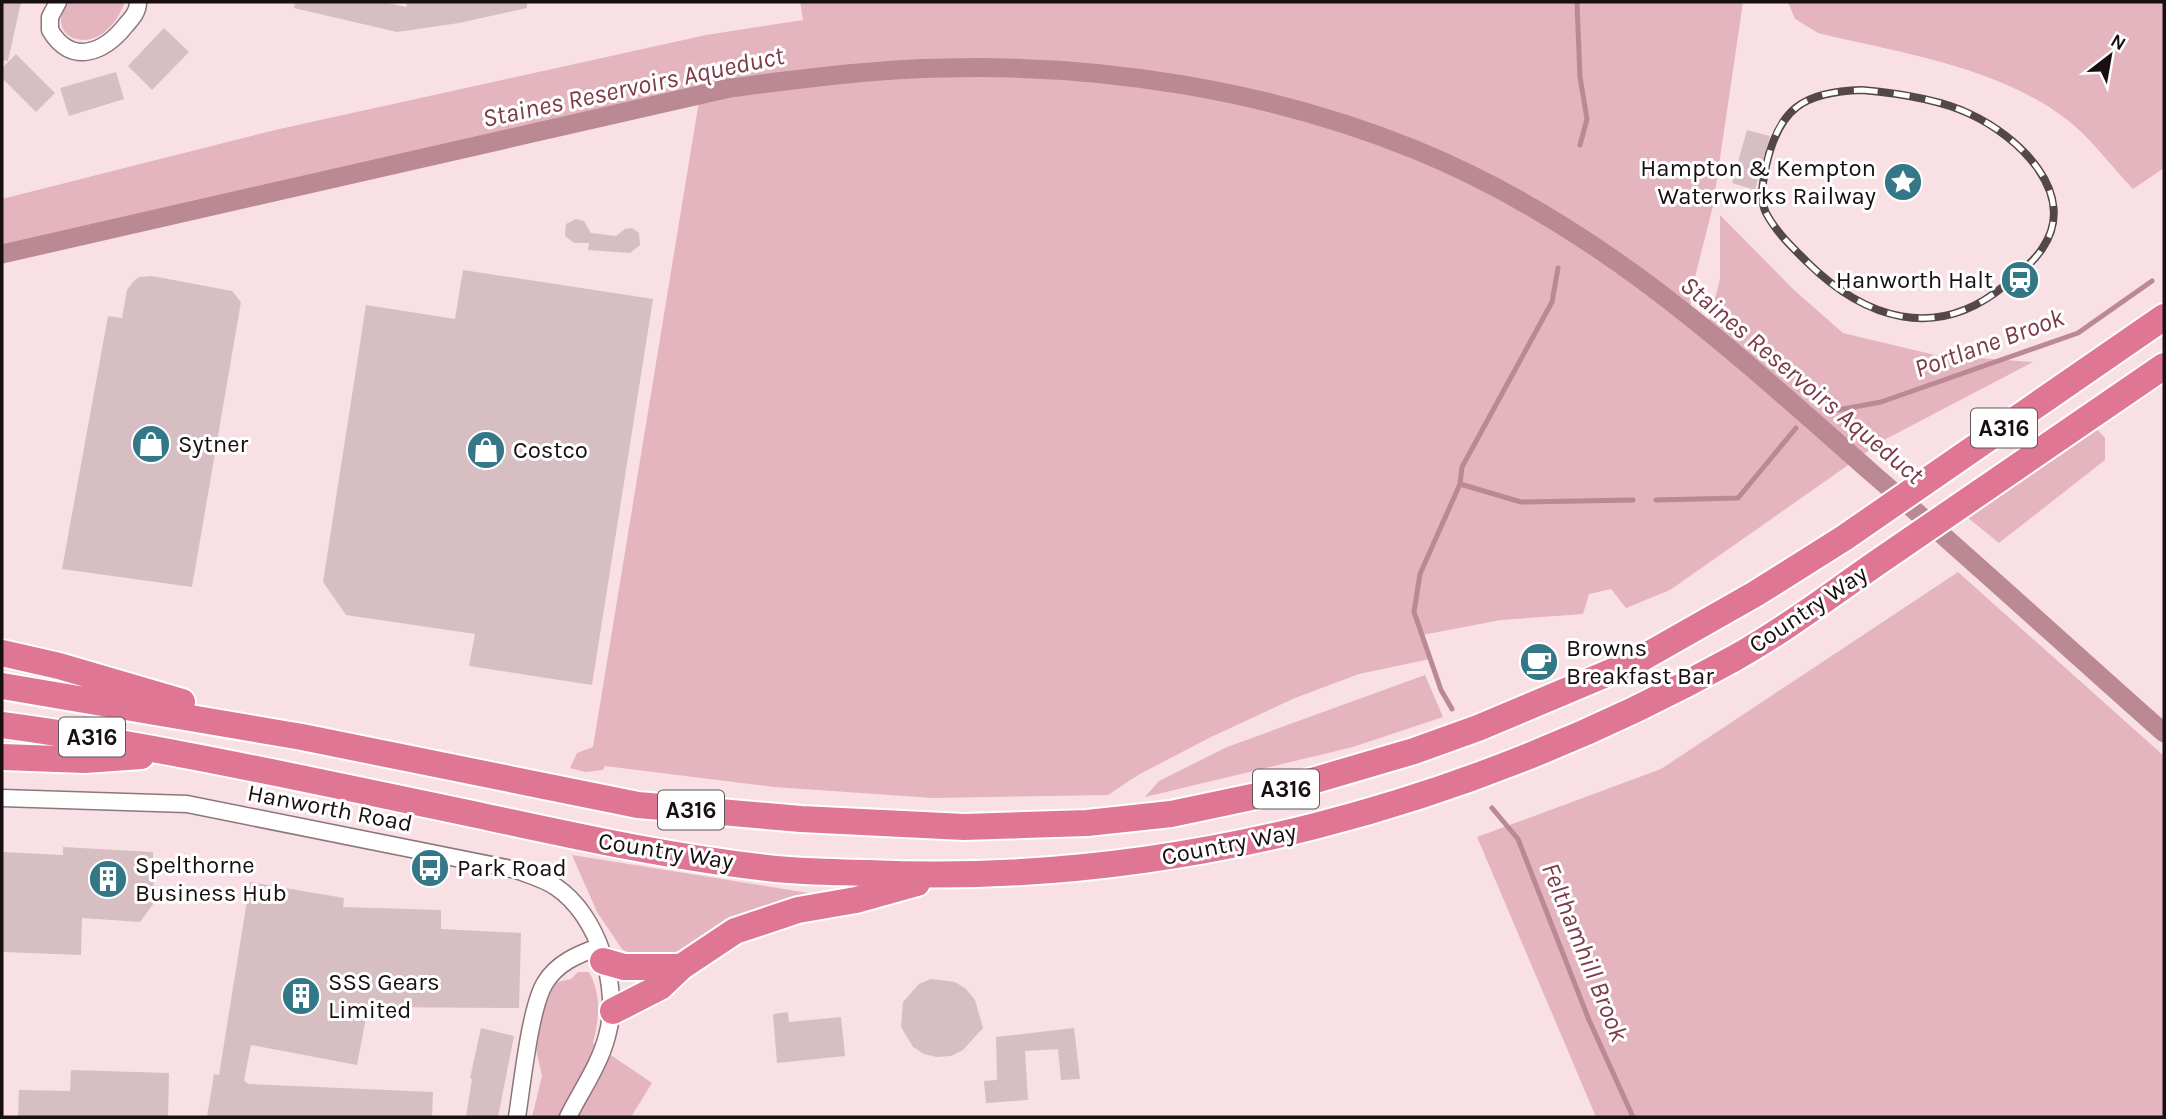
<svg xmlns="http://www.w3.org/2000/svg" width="2166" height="1119" viewBox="0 0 2166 1119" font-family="Karla,sans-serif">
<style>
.green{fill:#e4b5be}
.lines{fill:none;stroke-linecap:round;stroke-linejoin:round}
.stream{stroke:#bb8993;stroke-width:5}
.canal{stroke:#bb8993;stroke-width:19}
.building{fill:#d6bec2}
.minor-casing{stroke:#8c767a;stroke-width:19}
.trunk-casing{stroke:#fff;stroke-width:30}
.minor{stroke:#fff;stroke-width:16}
.trunk{stroke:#df7794;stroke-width:26}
.rail-casing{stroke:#54474a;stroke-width:8}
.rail{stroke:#fff;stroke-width:5;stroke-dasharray:16;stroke-linecap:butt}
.labels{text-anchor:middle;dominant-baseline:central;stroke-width:6;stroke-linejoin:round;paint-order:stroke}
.shield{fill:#fff;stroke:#5d5758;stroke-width:2}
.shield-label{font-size:23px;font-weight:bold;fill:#170f11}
.poi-label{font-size:24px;fill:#170f11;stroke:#fff;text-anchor:start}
.street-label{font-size:24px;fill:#170f11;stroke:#fff}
.water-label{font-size:26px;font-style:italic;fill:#7c3a4b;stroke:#fff}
</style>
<rect width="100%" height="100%" fill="#f9e0e5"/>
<path class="green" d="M69,2H125C101,66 39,37 69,2Z
M800,2H1743L1713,206L1695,277L1688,321L1706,334L1720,279V215L1794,290L1843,333L1935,355L2033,362L1884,440L1670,590L1626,608L1611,589L1589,594L1583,614L1501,620L1422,635L1430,659L1359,674L1295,698L1211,737L1138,775L1108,795L933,798L774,787L605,766L603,770L585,772L570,768L577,753L593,747L700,95L2,254V199L275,130L706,35L803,20Z
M1788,2H2164V168L2133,189C2112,167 2091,138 2066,119C1997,66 1900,53 1818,33L1795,19Z
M2095,427L2105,438V460L1999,543L1967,517Z
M1958,572L2164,756V1117H1596L1477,837L1661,769Z
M1425,675L1443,717L1353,747L1145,797L1159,781L1227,747Z
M572,855L815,894L673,958L639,959L622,949L597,912Z
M578,972H589C602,995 599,1019 593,1043L652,1083L631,1117H532L542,1076L532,1031L544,985L571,979Z"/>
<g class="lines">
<path class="stream" d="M1577,2L1580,77L1587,119L1580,145
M1827,412L1881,402L2078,333L2152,281
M1460,484L1521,502L1633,500
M1656,500L1738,498L1796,428
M1452,709L1441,690L1414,612L1420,574L1460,484L1462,467L1552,302L1558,268
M1492,808L1518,839L1589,1020L1633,1117"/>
<path class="canal" d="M2,254L730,88C801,79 873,69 945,68C1103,64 1268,90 1416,150C1597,224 1729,347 1873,474C1971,559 2067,647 2164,733"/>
</g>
<path class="building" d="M2,2H21L8,61L2,60Z
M295,2H382L407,7L406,2H527V8L459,23L397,32L294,8Z
M164,28L189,52L152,90L128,66Z
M16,54L55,93L36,112L2,78V68Z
M116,72L124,99L69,116L60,88Z
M1747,130L1770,136L1755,190L1732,183Z
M576,219L584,221L591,233L616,236L625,229L632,228L639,233L640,245L630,253L588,250L589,243H574L565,236L566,224Z
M463,270L653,299L592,685L469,666L475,634L346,615L323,582L366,305L455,319Z
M152,276L232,291L241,302L192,587L62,569L108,316L122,318L127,290L133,282L139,277Z
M63,847L153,852L154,903L140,922L82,918L81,955L2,952V852L63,855Z
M250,882L344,898L343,907L441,910V929L521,933L519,1008L368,1007L357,1065L251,1045L244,1080L248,1084L433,1092L432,1117H207L214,1074L219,1075Z
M931,979L955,982L966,989L975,1000L983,1028L963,1050L951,1056L937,1057L924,1054L913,1047L901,1027L903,1002L919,984Z
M788,1012L789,1022L841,1017L845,1056L777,1063L773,1014Z
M481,1028L514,1036L498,1117H466L472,1079L470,1078Z
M1074,1028L1080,1079L1061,1080L1058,1049L1025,1051L1028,1100L986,1103L984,1081L997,1080L996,1037Z
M71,1070L169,1073L168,1117H18L19,1090L70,1091Z"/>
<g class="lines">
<g class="minor-casing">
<path id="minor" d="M58,2L50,17V30C71,66 104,53 126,25C132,18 138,12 138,2
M2,798L187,804L516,870C530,875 544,879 556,887C598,915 621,988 607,1036C600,1064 581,1091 568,1117
M517,1117C522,1086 530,1007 545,983C557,963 577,955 598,947"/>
</g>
<g class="trunk-casing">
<path id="trunk" d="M2,653L59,666L182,702
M2,686L302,737L638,805L801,819L964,827L1087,823L1171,814L1271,793L1414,751L1478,728L1637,661L1755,594L1844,538L2164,317
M2,725C159,746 313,781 468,813C570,835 672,858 776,869C806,872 837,872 868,873C1171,887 1469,805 1733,659C1787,629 1837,590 1887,556C1980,492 2072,429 2164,366
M2,757L85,760L141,756
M603,961L624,967H681
M613,1011L660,987L681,967L735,931L798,910L856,900L917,883"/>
</g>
<use href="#minor" class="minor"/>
<use href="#trunk" class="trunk"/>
<g class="rail-casing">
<path id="rail" d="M1862,90C1896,93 1939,99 1970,114C2018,136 2080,194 2042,249C2032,264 2017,275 2004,286C1936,342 1865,319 1807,262C1792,247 1776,232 1766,213C1759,198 1763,182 1766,166C1779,108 1803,92 1862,90Z"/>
</g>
<use href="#rail" class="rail"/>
</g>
<defs>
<g id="sight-disc" transform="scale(2.0125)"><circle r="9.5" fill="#347888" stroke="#fff"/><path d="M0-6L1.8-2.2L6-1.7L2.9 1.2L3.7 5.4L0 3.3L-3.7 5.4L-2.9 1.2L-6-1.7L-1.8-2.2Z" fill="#fff"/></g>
<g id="station-disc" transform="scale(2.0125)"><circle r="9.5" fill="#347888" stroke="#fff"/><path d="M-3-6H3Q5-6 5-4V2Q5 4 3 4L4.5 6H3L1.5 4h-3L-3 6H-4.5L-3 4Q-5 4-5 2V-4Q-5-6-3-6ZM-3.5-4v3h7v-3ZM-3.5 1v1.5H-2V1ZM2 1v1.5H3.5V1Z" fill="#fff"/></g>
<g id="shop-disc" transform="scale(2.0125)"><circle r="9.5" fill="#347888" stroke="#fff"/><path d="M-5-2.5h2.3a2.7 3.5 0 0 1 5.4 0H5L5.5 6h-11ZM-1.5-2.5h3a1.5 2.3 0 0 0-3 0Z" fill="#fff"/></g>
<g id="cafe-disc" transform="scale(2.0125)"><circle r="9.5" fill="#347888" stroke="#fff"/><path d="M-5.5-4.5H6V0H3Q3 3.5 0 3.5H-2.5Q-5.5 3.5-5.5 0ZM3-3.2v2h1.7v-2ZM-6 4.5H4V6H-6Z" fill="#fff"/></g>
<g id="bus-disc" transform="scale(2.0125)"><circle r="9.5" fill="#347888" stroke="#fff"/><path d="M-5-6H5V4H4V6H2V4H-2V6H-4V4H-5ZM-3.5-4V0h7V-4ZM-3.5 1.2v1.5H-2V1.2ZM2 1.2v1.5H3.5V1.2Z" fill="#fff"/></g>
<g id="building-disc" transform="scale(2.0125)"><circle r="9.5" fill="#347888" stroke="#fff"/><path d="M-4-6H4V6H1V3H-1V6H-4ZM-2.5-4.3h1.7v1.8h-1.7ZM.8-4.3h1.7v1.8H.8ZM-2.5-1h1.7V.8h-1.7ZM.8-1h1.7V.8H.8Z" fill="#fff"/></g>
</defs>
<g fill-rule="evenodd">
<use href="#sight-disc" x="1903" y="182"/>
<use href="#station-disc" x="2020" y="280"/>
<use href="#shop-disc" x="151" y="444"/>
<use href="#shop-disc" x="486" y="450"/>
<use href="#cafe-disc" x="1539" y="662"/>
<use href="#bus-disc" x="430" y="868"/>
<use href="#building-disc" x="108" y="879"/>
<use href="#building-disc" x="301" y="996"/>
</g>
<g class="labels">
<g class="shield">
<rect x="1971" y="408.5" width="66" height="39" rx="5"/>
<rect x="59" y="717.5" width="66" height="39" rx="5"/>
<rect x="1253" y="769.5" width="66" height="39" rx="5"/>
<rect x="658" y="790.5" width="66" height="39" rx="5"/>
</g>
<g class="shield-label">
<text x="2004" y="428">A316</text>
<text x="92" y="737">A316</text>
<text x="1286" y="789">A316</text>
<text x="691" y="810">A316</text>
</g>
<g class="poi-label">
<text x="1876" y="168" text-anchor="end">Hampton &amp; Kempton<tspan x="1876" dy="28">Waterworks Railway</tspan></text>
<text x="1993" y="280" text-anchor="end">Hanworth Halt</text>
<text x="178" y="444">Sytner</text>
<text x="513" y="450">Costco</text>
<text x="1566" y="648">Browns<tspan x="1566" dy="28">Breakfast Bar</tspan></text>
<text x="135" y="865">Spelthorne<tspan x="135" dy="28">Business Hub</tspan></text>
<text x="457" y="868">Park Road</text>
<text x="328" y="982">SSS Gears<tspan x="328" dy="28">Limited</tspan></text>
</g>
<g class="street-label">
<text transform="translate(1808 609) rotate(-34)">Country Way</text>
<text transform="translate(330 808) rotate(11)">Hanworth Road</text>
<text transform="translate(1229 844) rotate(-11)">Country Way</text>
<text transform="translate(666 851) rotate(9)">Country Way</text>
</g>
<g class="water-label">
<text transform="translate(633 87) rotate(-12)">Staines Reservoirs Aqueduct</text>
<text transform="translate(1989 343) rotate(-20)">Portlane Brook</text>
<text transform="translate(1802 380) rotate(40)">Staines Reservoirs Aqueduct</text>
<text transform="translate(1585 952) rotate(68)">Felthamhill Brook</text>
</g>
</g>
<rect width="2166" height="1119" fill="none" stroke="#170f11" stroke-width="7"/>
<g transform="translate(2110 56) rotate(31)" stroke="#ffffff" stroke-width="5" paint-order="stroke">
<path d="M0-5L12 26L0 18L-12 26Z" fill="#170f11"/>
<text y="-10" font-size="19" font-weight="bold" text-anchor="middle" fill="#170f11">N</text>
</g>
</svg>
